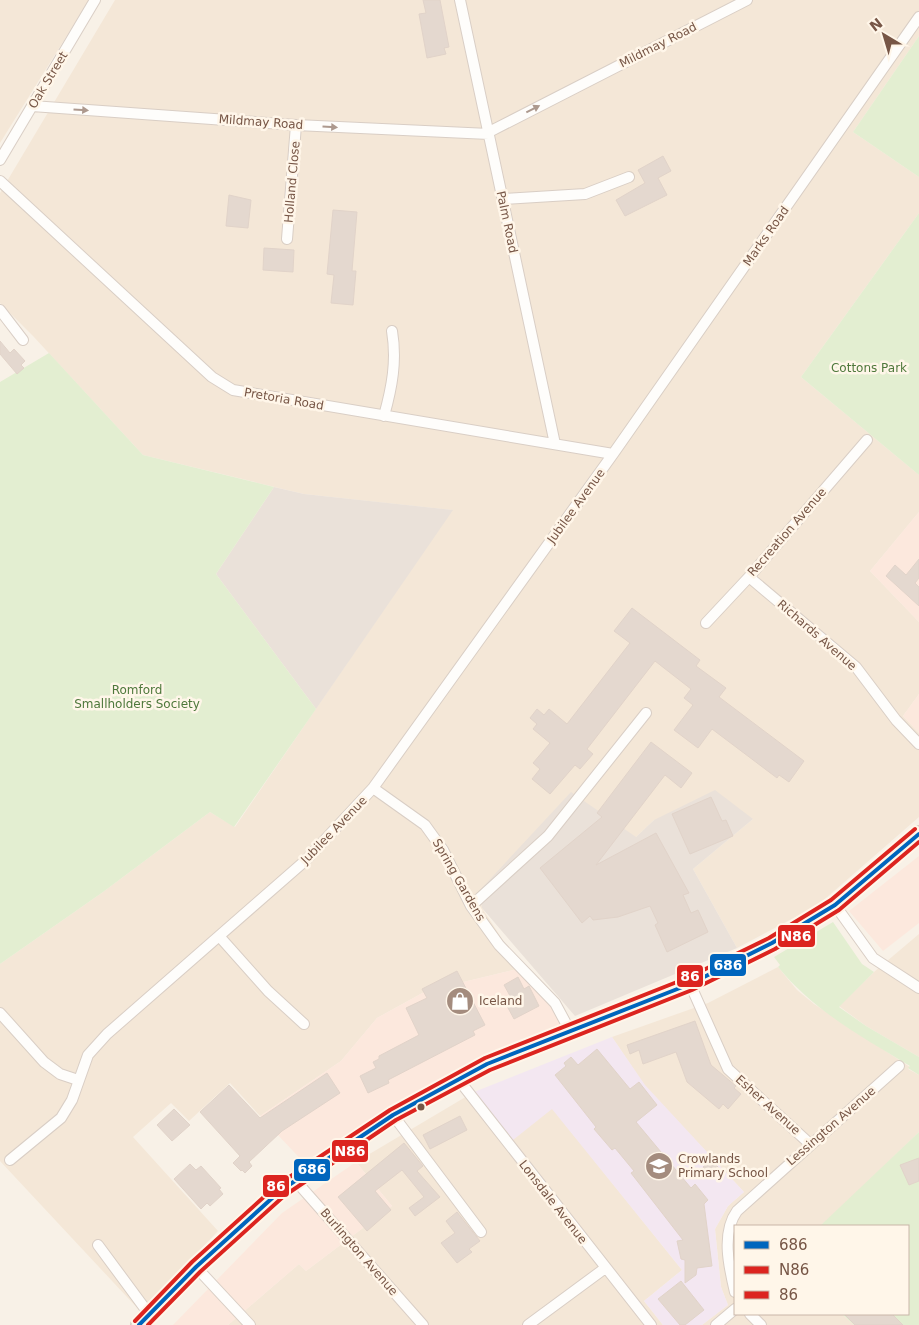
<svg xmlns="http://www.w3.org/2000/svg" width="919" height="1325" viewBox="0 0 919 1325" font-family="'DejaVu Sans',sans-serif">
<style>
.residential{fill:#f4e7d7}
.commercial{fill:#fce8dd}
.industrial{fill:#eae1d9}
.education{fill:#f3e7f1}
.green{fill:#e3eed1}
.building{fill:#e4d8cf;stroke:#e1d3c9}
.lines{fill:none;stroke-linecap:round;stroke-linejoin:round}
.street-casing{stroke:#d9cec5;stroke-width:12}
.primary-casing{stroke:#d7cbc3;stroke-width:18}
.street{stroke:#fefdfb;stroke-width:10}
.primary{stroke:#f2ede4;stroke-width:15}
.bus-1-casing{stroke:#fff6e9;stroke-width:8}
.bus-2-casing{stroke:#fff6e9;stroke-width:8}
.bus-3-casing{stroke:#fff6e9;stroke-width:8}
.bus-1{stroke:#0065bd;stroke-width:4}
.bus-2{stroke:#dc241f;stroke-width:4}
.bus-3{stroke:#dc241f;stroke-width:4}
.oneway{fill:#ad998e}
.bus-dot{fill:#775646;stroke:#fff6e9;stroke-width:2}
.labels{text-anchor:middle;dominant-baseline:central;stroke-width:5;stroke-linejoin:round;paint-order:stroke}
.street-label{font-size:12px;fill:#775646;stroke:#fff6e9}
.park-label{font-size:12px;fill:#4e783b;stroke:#fff6e9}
.poi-label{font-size:12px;fill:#775646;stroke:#fff6e9;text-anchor:start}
.line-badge{stroke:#fff6e9;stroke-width:2}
.badge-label{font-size:14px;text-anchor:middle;font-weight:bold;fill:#fff}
</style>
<rect width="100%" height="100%" fill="#f8f1e7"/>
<path class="residential" d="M0,0H89L0,143Z
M115,0H919V36L853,132L919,177V213L801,377L919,475V512L870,571L919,622V694L903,716L919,733V817L818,905L737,948L693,869L753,819L654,820L636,837L479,891L482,908L521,968L426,991L377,1018L341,1061L260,1116L230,1083L189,1121L171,1103L133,1137L218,1231L141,1312L0,1161V964L103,892L210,812L235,827L452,510L304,494L143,455L33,336L0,303V193Z
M919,934V1057L866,1026L839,1006L874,972Z
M778,967L797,990L814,1004L910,1067L908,1069L919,1075V1132L831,1217L820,1226H735V1314H842L854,1325H702L728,1305L721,1287L715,1229L728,1206L744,1192L645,1086L612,1037L708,1003Z
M474,1092L552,1108L682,1270L644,1301L663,1325H228L299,1264L306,1271L392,1206L356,1162Z"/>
<path class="commercial" d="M919,512V622L870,571Z
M919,694V733L903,716Z
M919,856V923L883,951L849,911Z
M521,968L555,1003L570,1031L515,1053L310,1169L260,1116L341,1061L377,1018L426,991Z
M356,1162L392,1206L306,1271L299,1264L228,1325H173L282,1213Z"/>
<path class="industrial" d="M274,487L304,494L453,510L316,709L216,574Z
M715,790L753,819L693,869L737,948L575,1016L482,908L479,891L571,792L636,837L654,820Z"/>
<path class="education" d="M612,1037L645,1085L744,1192L728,1206L715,1229L721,1287L728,1305L702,1325H663L644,1301L682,1270L552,1109L513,1140L474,1092Z"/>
<path class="green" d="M919,36V177L853,132Z
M919,213V475L801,377Z
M49,353L143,455L274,487L216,574L316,709L234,827L210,812L103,892L0,964V382Z
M833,922L862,964L874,972L839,1007L866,1026L919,1057V1075L908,1068L910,1066C862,1037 814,1011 778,967L780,965L774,957Z
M919,1132V1325H854L842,1314H908V1226H820Z"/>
<path class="building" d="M423,0H440L449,47L444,48L446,54L427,58L419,14L426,13Z
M663,156L671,171L658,178L667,195L625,216L616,200L645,183L638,170Z
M229,195L251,200L248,228L226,226Z
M333,210L357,212L352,271H356L353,305L331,303L334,275L327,274Z
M264,248L294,250L293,272L263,270Z
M0,341L10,353L14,349L25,361L21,365L24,368L17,374L0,354Z
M919,559V578L915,583L919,587V606L886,576L895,565L906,575Z
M632,608L700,660L696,666L726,688L719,697L804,761L789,782L779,775L777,778L712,729L698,748L674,730L693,705L684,698L691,689L655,661L587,749L593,754L580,769L575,765L550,794L532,779L540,769L533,763L550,743L533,729L537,724L530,718L537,709L544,715L549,709L567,724L630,643L614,631Z
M651,742L692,773L681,788L665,775L596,865L656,833L689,893L683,895L691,913L698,910L708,932L667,952L655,925L658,923L650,906L618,917L593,920L590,916L582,923L540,868L602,817L597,813Z
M711,797L722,821L726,820L733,836L690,854L672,814Z
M457,971L485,1025L473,1031L475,1035L388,1080L389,1083L368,1093L360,1076L376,1068L373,1062L379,1059V1056L419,1035L406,1008L427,998L422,989Z
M518,977L524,989L529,986L539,1006L514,1019L507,1006L514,1003L504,985Z
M695,1021L711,1065L736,1086L734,1088L741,1094L728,1109L723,1104L719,1109L687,1082L676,1052L643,1064L639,1050L630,1054L627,1045Z
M597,1049L630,1089L639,1082L657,1105L636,1122L691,1188L695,1184L708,1200L704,1204L712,1266L697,1268L696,1275L685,1283V1260L681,1259L677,1241L683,1240L631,1173L634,1171L615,1148L612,1150L594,1129L596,1127L555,1075L566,1066L564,1063L571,1057L578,1065Z
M327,1073L340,1093L282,1131L249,1162L252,1166L245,1173L242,1170L241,1171L233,1163L240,1156L200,1112L229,1085L260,1118Z
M174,1109L190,1125L172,1141L157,1125Z
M460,1116L467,1130L430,1149L423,1135Z
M404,1143L423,1166L417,1171L440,1197L415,1216L409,1208L424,1197L402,1170L375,1191L391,1210L367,1231L338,1197Z
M919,1158V1181L909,1185L900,1165Z
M711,1160L719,1168L710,1175L703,1167Z
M190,1164L196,1170L201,1166L221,1188L219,1189L223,1194L210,1206L207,1203L201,1209L174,1179Z
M457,1212L480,1241L469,1249L472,1252L457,1263L441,1243L455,1233L446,1221Z
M681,1281L704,1310L685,1325H680L658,1299Z
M844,1314H892L903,1325H855Z"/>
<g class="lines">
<g class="street-casing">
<path id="street" d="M460,0L555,444
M32,106L296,125L489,134
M489,132L747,0
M0,160L95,0
M0,181L212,377L233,390L613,454
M502,199L585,194L629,177
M287,239L296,125
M0,310L23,340
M384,416C392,387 397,361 392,331
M749,577L856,667L896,720L919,744
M706,623L749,577L867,440
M373,788L425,825L443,850L471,906L499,945L555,1003L570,1031
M835,905L873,958L919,988
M471,906L548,836L646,713
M219,936L268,991L304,1024
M690,984L728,1069L810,1144
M0,1013L44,1062L60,1074L78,1080
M458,1079L651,1325
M393,1115L481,1232
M10,1160L61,1118L72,1100L88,1055L107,1034L306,860L373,788L613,454L919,17
M295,1180L423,1325
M98,1245L149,1314
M196,1267L250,1325
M735,1292C729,1267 721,1233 737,1211L899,1066
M750,1314L761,1325
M528,1325L604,1269
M716,1325L735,1309"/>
</g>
<g class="primary-casing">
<path id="primary" d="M139,1325L196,1267L280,1191L393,1115L487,1064L690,984L772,943L835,905L919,834"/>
</g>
<use href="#street" class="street"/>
<use href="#primary" class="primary"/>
<g class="bus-1-casing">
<path id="bus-1" d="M139,1325L196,1267L280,1191L393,1115L487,1064L690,984L772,943L835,905L919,834"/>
</g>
<g class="bus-2-casing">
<path id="bus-2" d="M148,1325L200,1272L284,1196L396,1120L490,1070L692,990L775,949L839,910L919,842"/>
</g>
<g class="bus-3-casing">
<path id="bus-3" d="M135,1321L192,1262L276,1186L390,1110L485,1058L687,978L769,938L831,900L915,829"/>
</g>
<use href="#bus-1" class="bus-1"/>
<use href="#bus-2" class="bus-2"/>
<use href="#bus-3" class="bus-3"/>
</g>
<defs><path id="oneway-solid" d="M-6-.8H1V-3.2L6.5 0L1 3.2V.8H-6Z" transform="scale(1.25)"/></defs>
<g class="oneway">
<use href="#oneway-solid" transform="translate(533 109) rotate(-27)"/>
<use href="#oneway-solid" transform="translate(81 110) rotate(4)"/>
<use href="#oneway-solid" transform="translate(330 127) rotate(3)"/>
</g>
<defs>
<g id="shop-disc" transform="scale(1.4375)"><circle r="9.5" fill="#a48c7e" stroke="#fff6e9"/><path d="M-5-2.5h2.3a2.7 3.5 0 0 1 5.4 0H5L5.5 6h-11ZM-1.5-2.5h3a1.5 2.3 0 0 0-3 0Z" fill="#fff"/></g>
<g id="school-disc" transform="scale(1.4375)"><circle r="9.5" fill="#a48c7e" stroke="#fff6e9"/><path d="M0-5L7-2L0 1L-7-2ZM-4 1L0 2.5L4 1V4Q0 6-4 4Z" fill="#fff"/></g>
</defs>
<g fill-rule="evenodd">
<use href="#shop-disc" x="460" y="1001"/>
<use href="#school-disc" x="659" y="1166"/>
</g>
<circle class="bus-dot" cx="421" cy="1107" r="4.5"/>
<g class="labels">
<g class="street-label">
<text transform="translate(658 45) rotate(-27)">Mildmay Road</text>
<text transform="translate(48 80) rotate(-59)">Oak Street</text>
<text transform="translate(261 122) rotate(4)">Mildmay Road</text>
<text transform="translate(292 182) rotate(-85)">Holland Close</text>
<text transform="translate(507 222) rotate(78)">Palm Road</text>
<text transform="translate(766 236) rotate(-55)">Marks Road</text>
<text transform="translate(284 399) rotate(10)">Pretoria Road</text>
<text transform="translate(576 506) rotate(-54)">Jubilee Avenue</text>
<text transform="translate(787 532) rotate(-49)">Recreation Avenue</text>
<text transform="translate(817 635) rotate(41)">Richards Avenue</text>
<text transform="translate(334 830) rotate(-46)">Jubilee Avenue</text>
<text transform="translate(459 880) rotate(60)">Spring Gardens</text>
<text transform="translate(768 1105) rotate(42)">Esher Avenue</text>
<text transform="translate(831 1126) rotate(-41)">Lessington Avenue</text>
<text transform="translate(553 1202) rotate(52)">Lonsdale Avenue</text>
<text transform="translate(359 1252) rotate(49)">Burlington Avenue</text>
</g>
<g class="park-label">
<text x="869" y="368">Cottons Park</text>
<text x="137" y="690">Romford<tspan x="137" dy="14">Smallholders Society</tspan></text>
</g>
<g class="poi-label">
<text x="479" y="1001">Iceland</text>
<text x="678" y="1159">Crowlands<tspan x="678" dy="14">Primary School</tspan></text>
</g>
</g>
<g class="line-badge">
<rect x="777" y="924" width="39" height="24" rx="5" fill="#dc241f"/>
<rect x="709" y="953" width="38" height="24" rx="5" fill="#0065bd"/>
<rect x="676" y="964" width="28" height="24" rx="5" fill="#dc241f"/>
<rect x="331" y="1139" width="38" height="24" rx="5" fill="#dc241f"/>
<rect x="293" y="1158" width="38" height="24" rx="5" fill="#0065bd"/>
<rect x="262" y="1174" width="28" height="24" rx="5" fill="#dc241f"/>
</g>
<g class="badge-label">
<text x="796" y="941">N86</text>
<text x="728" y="970">686</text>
<text x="690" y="981">86</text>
<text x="350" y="1156">N86</text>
<text x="312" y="1174">686</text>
<text x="276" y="1191">86</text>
</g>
<rect x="734" y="1225" width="175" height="90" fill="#fff6e9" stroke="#c9b6a8"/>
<rect x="744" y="1241" width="25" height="8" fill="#0065bd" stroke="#c9b6a8"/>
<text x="779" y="1250" font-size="15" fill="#775646">686</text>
<rect x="744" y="1266" width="25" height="8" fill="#dc241f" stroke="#c9b6a8"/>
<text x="779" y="1275" font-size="15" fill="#775646">N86</text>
<rect x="744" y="1291" width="25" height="8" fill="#dc241f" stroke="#c9b6a8"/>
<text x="779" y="1300" font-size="15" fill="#775646">86</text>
<g transform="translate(884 35) rotate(322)" stroke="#fff6e9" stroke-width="4" paint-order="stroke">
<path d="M0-4L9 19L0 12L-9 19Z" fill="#775646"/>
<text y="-8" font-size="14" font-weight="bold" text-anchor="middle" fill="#775646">N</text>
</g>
</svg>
